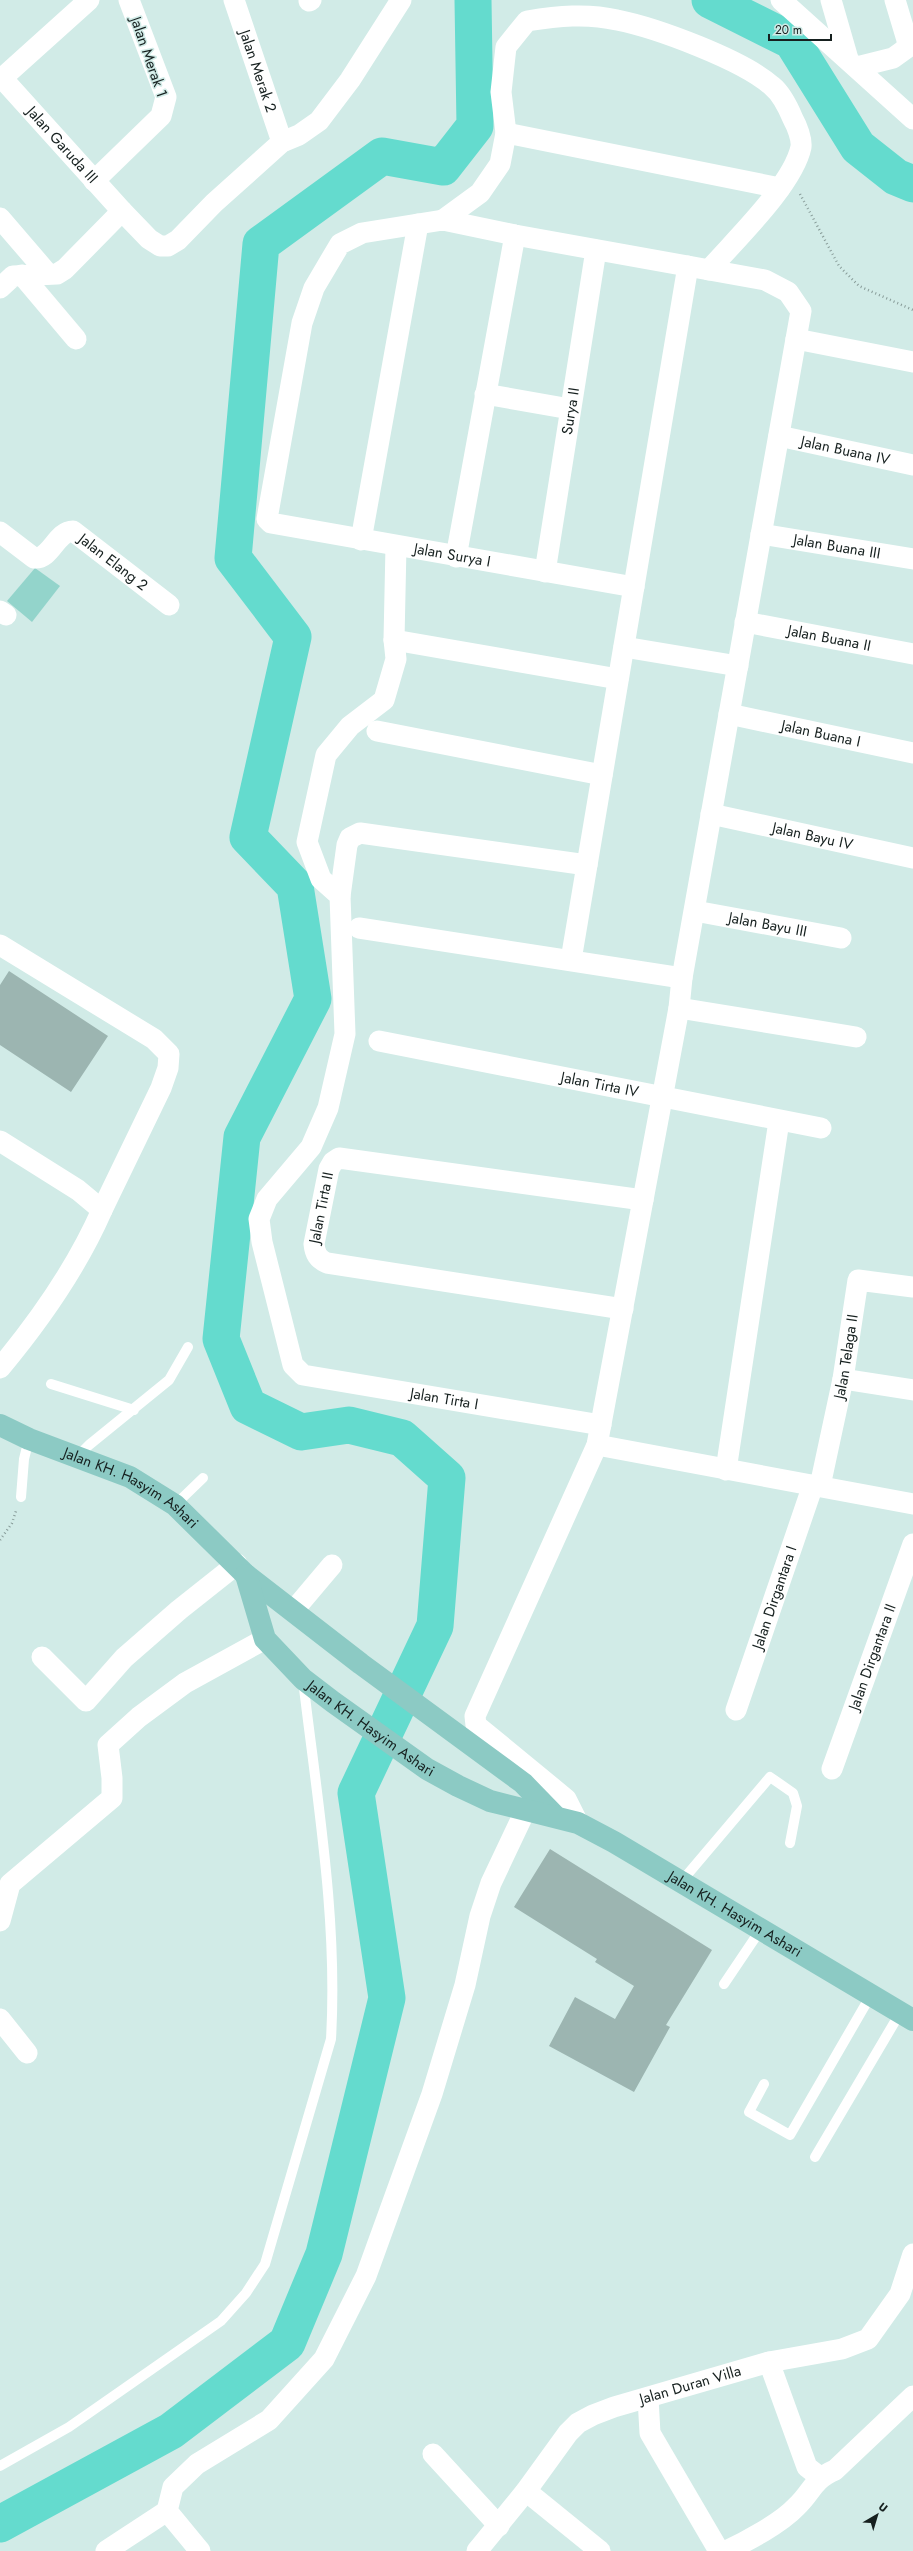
<svg xmlns="http://www.w3.org/2000/svg" width="913" height="2551" viewBox="0 0 913 2551" font-family="Jost,sans-serif">
<style>
.green{fill:#93d4cb}
.lines{fill:none;stroke-linecap:round;stroke-linejoin:round}
.river{stroke:#64dbce;stroke-width:37}
.building{fill:#9cb5b1}
.path{stroke:#889c99;stroke-width:2.5;stroke-dasharray:1 3;stroke-linecap:butt}
.lane{stroke:#fff;stroke-width:10}
.street{stroke:#fff;stroke-width:21}
.primary{stroke:#8ccac4;stroke-width:22}
.labels{text-anchor:middle;dominant-baseline:central;stroke-width:3;stroke-linejoin:round;paint-order:stroke}
.street-label{font-size:15px;fill:#16201f;stroke:#d1ebe7}
</style>
<rect width="100%" height="100%" fill="#d1ebe7"/>
<path class="green" d="M35,568L60,586L32,622L7,601Z"/>
<g class="lines">
<path class="river" d="M710,0L792,41L858,147L896,177L913,184
M0,2524L171,2431L287,2343L324,2254L387,1998L356,1793L435,1626L447,1478L402,1438L349,1425L301,1432L248,1406L221,1339L242,1137L313,999L295,886L248,837L293,637L233,558L261,244L382,156L443,167L475,126L473,0"/>
</g>
<path class="building" d="M9,971L108,1036L71,1092L0,1045V985Z
M550,1849L712,1950L666,2025L670,2027L634,2092L549,2046L575,1997L615,2019L634,1986L595,1962L597,1959L514,1907Z"/>
<g class="lines">
<path class="path" d="M800,194L839,266L859,286L913,310
M0,1540L12,1523L16,1511"/>
<path class="lane" d="M51,1384L134,1410
M77,1457L89,1445L169,1380L188,1347
M21,1497L24,1459L29,1439
M175,1505L203,1478
M681,1882L770,1777L793,1793L797,1806L790,1843
M724,1984L761,1929
M764,2084L749,2112L790,2135L871,1995
M815,2157L900,2013
M0,2466L69,2427L221,2321L246,2293L265,2264L331,2039C338,1919 317,1799 303,1680"/>
<g class="street">
<path id="s1" d="M234,0L282,142"/>
<path d="M781,0L913,119"/>
<path d="M831,0L848,59"/>
<path d="M309,1L311,0"/>
<path d="M857,67L893,58L907,48V40L895,0"/>
<path id="s2" d="M2,78L122,211L149,239L160,246H168L178,240L214,203L282,142L299,135L319,121L350,80L401,0"/>
<path d="M0,80L89,0"/>
<path d="M506,133L780,188"/>
<path d="M94,181L161,116L166,97L129,0"/>
<path d="M0,218L48,274"/>
<path d="M443,220L480,193L500,164L506,133L501,92L506,47L527,21C558,16 587,13 617,20C657,28 743,60 772,86C782,94 788,107 793,119C797,126 802,139 801,147C793,185 735,240 709,270"/>
<path d="M22,275L76,339"/>
<path d="M0,288L13,276L57,274L65,269L122,211"/>
<path d="M796,339L913,362"/>
<path d="M485,394L570,409"/>
<path id="s3" d="M779,436L913,465"/>
<path id="s4" d="M0,532L34,558C51,560 56,531 73,531L169,605"/>
<path id="s5" d="M761,534L913,559"/>
<path d="M361,540L418,224"/>
<path id="s6" d="M396,546L394,640L396,659L384,700L350,726L326,755L307,842L321,879L340,896L345,1034L328,1108L311,1147L267,1199L259,1219L262,1242L293,1365L303,1375L601,1425"/>
<path d="M456,557L515,235"/>
<path id="s7" d="M545,572L596,250"/>
<path d="M0,611L6,615"/>
<path id="s8" d="M745,622L913,654"/>
<path d="M394,640L618,679"/>
<path d="M624,647L738,666"/>
<path id="s9" d="M729,714L913,753"/>
<path d="M377,731L602,775"/>
<path id="s10" d="M711,814L913,858"/>
<path d="M340,896L347,845L350,838L360,833L587,865"/>
<path id="s11" d="M695,911L841,938"/>
<path d="M359,928L682,978"/>
<path d="M0,945L154,1039L169,1054L168,1068L161,1088L102,1210"/>
<path d="M571,960L688,266"/>
<path d="M679,1008L856,1037"/>
<path id="s12" d="M379,1041L821,1128"/>
<path d="M0,1141L78,1190L102,1210C77,1267 40,1320 0,1368"/>
<path id="s13" d="M623,1309L327,1263C318,1259 315,1254 314,1244L329,1169L333,1162L339,1158L643,1200"/>
<path d="M843,1379L913,1390"/>
<path d="M597,1445L913,1504"/>
<path d="M726,1470L779,1121"/>
<path id="s14" d="M820,1486L843,1379L858,1280L913,1287"/>
<path d="M294,1610L332,1565"/>
<path d="M42,1657L86,1701L124,1658L179,1610L237,1564"/>
<path id="s15" d="M736,1710L813,1485"/>
<path id="s16" d="M832,1769L913,1544"/>
<path id="s17" d="M578,1823L566,1799L476,1725L475,1716L597,1445L679,1008L682,978L801,311L788,292L765,280L515,235L443,220L362,233L340,244L314,288L302,323L267,519L271,523L634,587"/>
<path d="M0,1921L10,1884L112,1798V1778L108,1745L139,1717L185,1683L265,1639"/>
<path d="M0,2019L27,2053"/>
<path d="M769,2362L807,2467L820,2477"/>
<path d="M648,2398L650,2433L719,2551"/>
<path d="M433,2454L499,2526"/>
<path d="M526,2491L600,2551"/>
<path d="M106,2551L167,2511"/>
<path d="M200,2551L167,2511L173,2487L197,2464L269,2420L324,2359L366,2276L432,2094L465,1985L480,1916L491,1883L526,1809"/>
<path id="s18" d="M477,2551L526,2491L568,2433L578,2423L593,2415L614,2407L769,2362L842,2349L868,2339L900,2294L913,2254"/>
<path d="M726,2551C746,2542 781,2523 796,2507C813,2491 812,2480 835,2470L913,2396"/>
</g>
<g class="primary">
<path id="s19" d="M0,1425L29,1439L130,1477L175,1505L246,1575L361,1664L523,1783L554,1815"/>
<path id="s20" d="M246,1575L265,1639L303,1679L333,1702L427,1769L458,1786L490,1801L578,1823L614,1842L913,2020"/>
</g>
</g>
<g class="labels">
<g class="street-label">
<text transform="translate(149 57) rotate(71)">Jalan Merak 1</text>
<text stroke="none"><textPath href="#s1" startOffset="75">Jalan Merak 2</textPath></text>
<text stroke="none"><textPath href="#s2" startOffset="90">Jalan Garuda III</textPath></text>
<text stroke="none"><textPath href="#s7" startOffset="163">Surya II</textPath></text>
<text stroke="none"><textPath href="#s3" startOffset="68">Jalan Buana IV</textPath></text>
<text stroke="none"><textPath href="#s5" startOffset="77">Jalan Buana III</textPath></text>
<text stroke="none"><textPath href="#s17" startOffset="2562">Jalan Surya I</textPath></text>
<text stroke="none"><textPath href="#s4" startOffset="143">Jalan Elang 2</textPath></text>
<text stroke="none"><textPath href="#s8" startOffset="86">Jalan Buana II</textPath></text>
<text stroke="none"><textPath href="#s9" startOffset="94">Jalan Buana I</textPath></text>
<text stroke="none"><textPath href="#s10" startOffset="104">Jalan Bayu IV</textPath></text>
<text stroke="none"><textPath href="#s11" startOffset="74">Jalan Bayu III</textPath></text>
<text stroke="none"><textPath href="#s12" startOffset="225">Jalan Tirta IV</textPath></text>
<text stroke="none"><textPath href="#s13" startOffset="361">Jalan Tirta II</textPath></text>
<text stroke="none"><textPath href="#s14" startOffset="132">Jalan Telaga II</textPath></text>
<text stroke="none"><textPath href="#s6" startOffset="1044">Jalan Tirta I</textPath></text>
<text stroke="none"><textPath href="#s19" startOffset="146">Jalan KH. Hasyim Ashari</textPath></text>
<text stroke="none"><textPath href="#s15" startOffset="119">Jalan Dirgantara I</textPath></text>
<text stroke="none"><textPath href="#s16" startOffset="119">Jalan Dirgantara II</textPath></text>
<text stroke="none"><textPath href="#s20" startOffset="206">Jalan KH. Hasyim Ashari</textPath></text>
<text stroke="none"><textPath href="#s20" startOffset="618">Jalan KH. Hasyim Ashari</textPath></text>
<text stroke="none"><textPath href="#s18" startOffset="282">Jalan Duran Villa</textPath></text>
</g>
</g>
<g transform="translate(877 2515) rotate(38)" stroke="#d1ebe7" stroke-width="3" paint-order="stroke">
<path d="M0-3L7 15L0 10L-7 15Z" fill="#16201f"/>
<text y="-6" font-size="11" font-weight="bold" text-anchor="middle" fill="#16201f">U</text>
</g>
<path d="M769 34v6h62v-6" fill="none" stroke="#16201f" stroke-width="2"/>
<text x="775" y="34" font-size="12" fill="#16201f" stroke="#d1ebe7" stroke-width="3" paint-order="stroke">20 m</text>
</svg>
